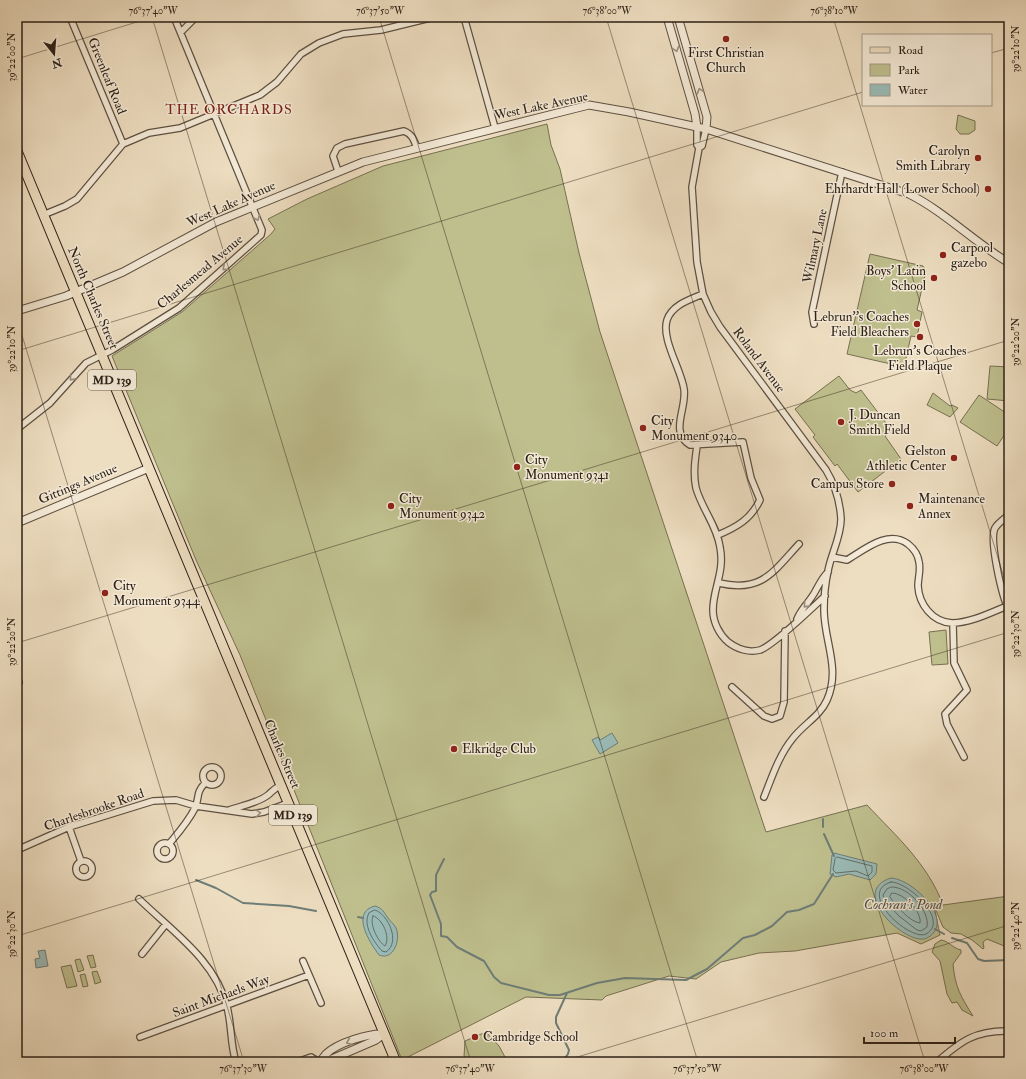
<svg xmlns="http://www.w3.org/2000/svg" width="1026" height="1079" viewBox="0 0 1026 1079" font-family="'IM FELL Double Pica',serif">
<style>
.green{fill:#bfbf8e;stroke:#767052}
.water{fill:#9abbb7;stroke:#6e7d77}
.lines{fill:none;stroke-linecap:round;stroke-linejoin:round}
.shore{stroke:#646e67;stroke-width:1}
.stream{stroke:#6e7d77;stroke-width:2}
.minor-casing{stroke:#5d5042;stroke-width:8}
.tertiary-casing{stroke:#5d5042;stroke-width:9}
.primary-casing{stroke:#2d2117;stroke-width:11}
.minor{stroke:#f4ead7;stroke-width:5.5}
.tertiary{stroke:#f4ead7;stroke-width:7}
.primary{stroke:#eedec1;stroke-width:9}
.oneway{stroke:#9a9081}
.ticks{fill:none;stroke:#2d2117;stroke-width:1;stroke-opacity:0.45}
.poi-dot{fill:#8f2418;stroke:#f4ead7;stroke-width:1.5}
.labels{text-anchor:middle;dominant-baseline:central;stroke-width:3;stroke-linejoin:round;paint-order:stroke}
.shield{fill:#f4ead7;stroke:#695d51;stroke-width:1}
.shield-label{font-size:12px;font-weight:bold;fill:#2d2117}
.poi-label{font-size:13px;fill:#2d2117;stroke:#f4ead7;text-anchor:start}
.street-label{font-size:13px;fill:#2d2117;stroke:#f4ead7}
.neighbourhood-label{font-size:14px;letter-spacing:1px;fill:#7a1f14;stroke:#f4ead7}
.water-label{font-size:14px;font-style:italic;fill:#4e4f47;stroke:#f4ead7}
.neatline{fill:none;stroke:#2d2117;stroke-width:1.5}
.ticks-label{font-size:10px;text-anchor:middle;fill:#2d2117}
</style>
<rect width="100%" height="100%" fill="#eedec1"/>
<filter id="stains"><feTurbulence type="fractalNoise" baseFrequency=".005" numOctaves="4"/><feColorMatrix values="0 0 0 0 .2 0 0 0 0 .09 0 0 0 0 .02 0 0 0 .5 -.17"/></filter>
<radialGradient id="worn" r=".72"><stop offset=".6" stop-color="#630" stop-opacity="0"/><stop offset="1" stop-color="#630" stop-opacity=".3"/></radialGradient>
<path class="green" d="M958,115L975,121V130L969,134H960L956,129Z
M547,124L551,145L560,169L579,253L600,332L766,832L867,805C896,836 928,864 943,905L1009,896V948L987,939L983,942L984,948L983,949L972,940L961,934L951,933L943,927L934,906L940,935L921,944L897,933L795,951L759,953L721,962L696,979L669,976L606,996L602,1000L526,997L402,1060L240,655L196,560L112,356L182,312L271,234L275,229L268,219L307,199L383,166Z
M870,254L923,266L926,271L917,310L922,312L917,337L911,336L904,367L847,354Z
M990,366L1009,367V401L987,399Z
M839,376L850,390L856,393L861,390L892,431L885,436L901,459L858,492L837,464L835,466L813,437L815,435L795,409Z
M933,393L950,406L952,405L958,408L950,417L927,405Z
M979,395L1009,415V428L997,446L960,422Z
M946,630L948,664L932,665L929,632Z
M941,940C949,941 952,948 961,950V953L953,964C955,987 961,997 973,1016L962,1010L957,1002L952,1003L947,994L940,961L932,952L935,944Z
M93,955L96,967L91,968L87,956Z
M80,959L84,970L78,972L75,960Z
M71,965L77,986L67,988L61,967Z
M97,971L101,982L95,984L92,972Z
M85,974L88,986L83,987L80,975Z
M486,1032L499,1046L505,1057L500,1062H469L464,1056L465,1041Z"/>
<path class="water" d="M612,733L618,743L600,754L592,740L598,737L600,740Z
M834,853L877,864L876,874L870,880L849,874L836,877L830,874L832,855Z
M891,878C913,879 957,922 927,938C909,948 846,892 891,878Z
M375,906C382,908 384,912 388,918C390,921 394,924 396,928C401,939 394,961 379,955C370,943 350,912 375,906Z
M45,950L48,966L36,968L35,959L40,958L38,951Z"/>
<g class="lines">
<path class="shore" d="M837,857L872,866V872L868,876L856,871L836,873L833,870L835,859Z
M891,882C909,882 950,921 926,934C911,942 855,893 891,882Z
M892,887C909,887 930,911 927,927L921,931L917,930L899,916L886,902L883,895L887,889Z
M892,893C904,893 922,912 920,923C910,922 896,906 890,897Z
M375,910C388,914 401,942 386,952L382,951C374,942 362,925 369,913Z
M373,916C382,918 391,937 385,946C378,942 369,924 373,916Z"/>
<path class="stream" d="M823,827V819
M824,834L834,856
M444,859L436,875V891L432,892L430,895L441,924V936L447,937L457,947L484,961L494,977L501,983L549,995H560L597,983L625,978L686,980L707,969L743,938L755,935L772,926L787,912L799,910L814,904L833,874
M196,880L216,888L243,903L289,906L316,911
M358,917L363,918
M935,929L944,934
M952,938L967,943L978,959L984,961L1009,960
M562,1062L568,1054L569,1050L556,1023V1017L567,993"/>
<g class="minor-casing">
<path id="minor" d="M70,17L123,144
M464,17L495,128
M181,32L196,17
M697,127V145L699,148
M706,129L702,146L699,148L692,187L697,262L703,294L711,312L720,327L826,470C835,485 840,501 841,519C841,537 831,554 828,571C825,584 824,598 824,610C824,641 841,669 827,700C820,716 804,724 793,738C779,755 772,777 764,797
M338,171L333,156L337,148L345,144L404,131C412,134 414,140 417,148
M43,215L65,206L77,199L123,144L149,133L180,128L260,95L277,82L301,54L319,43L343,34L381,30L434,17
M703,294C689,300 672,305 667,320C661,339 681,369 684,389C687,409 669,432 690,445L743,442L751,478L760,500C751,519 737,527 718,535
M814,324L812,312L842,172
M17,429L50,403L86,363L112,350L179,308L261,235L262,230L174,17
M697,446C695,460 693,474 696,488C702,509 717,526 720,547C725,572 713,588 713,610C713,622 719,634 728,642C737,649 749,653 760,650C773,646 812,608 825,596
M1009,515C1004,519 998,523 995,528C989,540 1002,597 1009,610
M832,557L847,560C864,550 888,529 908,544C913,548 918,554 919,562C921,570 918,578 918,586C919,604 932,622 952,623C970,623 990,613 1007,606
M719,583C762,593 773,572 799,544
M797,619C802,607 810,602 816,590C820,583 822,578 828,572
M953,623L954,663L967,690L945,714L947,724L964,757
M17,678L19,682
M732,687L764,716L772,719L780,716L784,702L785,631
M203 776a9 9 0 1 1 18 0a9 9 0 1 1-18 0Z
M229,810C241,806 258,803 268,795C273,791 274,788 281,786
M69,827L81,861
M157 851a8 8 0 1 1 16 0a8 8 0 1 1-16 0Z
M169,844C179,832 188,822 195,808C200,797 195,794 205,783
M17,850L69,827L153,801L176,800L196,806L252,814L264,812L288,803
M76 869a8 8 0 1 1 16 0a8 8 0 1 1-16 0Z
M139,899C172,931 216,961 227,1007C232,1025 230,1044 236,1062
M142,954L166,924
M303,961L321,1003
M140,1037L309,975
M297,1062L311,1057L319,1062
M937,1062C961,1041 976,1030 1009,1031"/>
</g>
<g class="tertiary-casing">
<path id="tertiary" d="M667,17L695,114L697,127
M678,17L707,117L706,129
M17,311L66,296L123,272L216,222L363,162L589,105L629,112L706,129L909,194C945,212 974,242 1009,263
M17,523L149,468
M321,1062C322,1059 324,1056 326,1054C337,1043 369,1033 384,1034
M325,1062L376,1040L384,1034"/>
</g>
<g class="primary-casing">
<path id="primary" d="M17,151L396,1062"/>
</g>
<use href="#minor" class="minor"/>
<use href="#tertiary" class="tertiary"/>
<use href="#primary" class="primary"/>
</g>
<defs><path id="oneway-chevron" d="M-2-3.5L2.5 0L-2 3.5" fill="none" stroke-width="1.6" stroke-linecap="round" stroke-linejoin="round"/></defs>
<g class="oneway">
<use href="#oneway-chevron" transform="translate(676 49) rotate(74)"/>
<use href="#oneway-chevron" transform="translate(700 91) rotate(-106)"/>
<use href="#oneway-chevron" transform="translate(257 218) rotate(67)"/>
<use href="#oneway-chevron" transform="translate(225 268) rotate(138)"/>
<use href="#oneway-chevron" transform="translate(72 378) rotate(132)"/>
<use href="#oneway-chevron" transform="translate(806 605) rotate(132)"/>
<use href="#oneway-chevron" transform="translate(258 813) rotate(-9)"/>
<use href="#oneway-chevron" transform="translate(349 1042) rotate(158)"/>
</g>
<path class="ticks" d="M152,17L471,1062M379,17L698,1062M606,17L925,1062M833,17L1009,594M991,53L1009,48M17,59L153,17M17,319L244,1062M17,351L863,92M17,643L1009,340M17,936L1009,632M17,1061V1062M561,1062L1009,925"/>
<g class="poi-dot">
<circle cx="726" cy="39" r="4"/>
<circle cx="978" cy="158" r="4"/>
<circle cx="988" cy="189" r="4"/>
<circle cx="943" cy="255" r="4"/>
<circle cx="934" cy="278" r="4"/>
<circle cx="917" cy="324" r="4"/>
<circle cx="920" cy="337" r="4"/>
<circle cx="841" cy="422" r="4"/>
<circle cx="643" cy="428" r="4"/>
<circle cx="954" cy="458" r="4"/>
<circle cx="517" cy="467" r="4"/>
<circle cx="892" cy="484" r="4"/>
<circle cx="391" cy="506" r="4"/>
<circle cx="910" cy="506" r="4"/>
<circle cx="105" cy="593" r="4"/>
<circle cx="454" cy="749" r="4"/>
<circle cx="475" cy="1037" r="4"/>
</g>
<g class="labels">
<g class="shield">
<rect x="88" y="370" width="48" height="20" rx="3"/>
<rect x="269" y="805" width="48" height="20" rx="3"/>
</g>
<g class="shield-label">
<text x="112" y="380">MD 139</text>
<text x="293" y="815">MD 139</text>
</g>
<g class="poi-label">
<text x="726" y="53" text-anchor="middle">First Christian<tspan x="726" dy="15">Church</tspan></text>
<text x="970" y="151" text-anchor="end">Carolyn<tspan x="970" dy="15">Smith Library</tspan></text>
<text x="980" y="189" text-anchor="end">Ehrhardt Hall (Lower School)</text>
<text x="951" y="248">Carpool<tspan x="951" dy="15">gazebo</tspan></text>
<text x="926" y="271" text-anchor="end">Boys’ Latin<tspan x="926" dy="15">School</tspan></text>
<text x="909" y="317" text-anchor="end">Lebrun''s Coaches<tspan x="909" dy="15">Field Bleachers</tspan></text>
<text x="920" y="351" text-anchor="middle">Lebrun's Coaches<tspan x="920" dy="15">Field Plaque</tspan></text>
<text x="849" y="415">J. Duncan<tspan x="849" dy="15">Smith Field</tspan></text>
<text x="651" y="421">City<tspan x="651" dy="15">Monument 9340</tspan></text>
<text x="946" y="451" text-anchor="end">Gelston<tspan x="946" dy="15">Athletic Center</tspan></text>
<text x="525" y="460">City<tspan x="525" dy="15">Monument 9341</tspan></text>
<text x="884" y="484" text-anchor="end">Campus Store</text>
<text x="399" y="499">City<tspan x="399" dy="15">Monument 9342</tspan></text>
<text x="918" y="499">Maintenance<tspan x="918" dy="15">Annex</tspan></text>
<text x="113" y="586">City<tspan x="113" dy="15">Monument 9344</tspan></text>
<text x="462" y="749">Elkridge Club</text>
<text x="483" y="1037">Cambridge School</text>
</g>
<g class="street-label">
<text transform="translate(107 76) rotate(68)">Greenleaf Road</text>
<text transform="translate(541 106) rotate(-12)">West Lake Avenue</text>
<text transform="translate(231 204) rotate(-24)">West Lake Avenue</text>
<text transform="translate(815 246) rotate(-78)">Wilmary Lane</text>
<text transform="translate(200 272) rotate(-40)">Charlesmead Avenue</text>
<text transform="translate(93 298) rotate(67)">North Charles Street</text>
<text transform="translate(759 360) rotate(53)">Roland Avenue</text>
<text transform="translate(78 484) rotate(-23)">Gittings Avenue</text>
<text transform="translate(282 754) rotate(67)">Charles Street</text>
<text transform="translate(94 810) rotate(-19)">Charlesbrooke Road</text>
<text transform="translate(221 996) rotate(-20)">Saint Michaels Way</text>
</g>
<g class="neighbourhood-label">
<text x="229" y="109">THE ORCHARDS</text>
</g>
<g class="water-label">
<text x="903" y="904">Cochran's Pond</text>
</g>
</g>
<rect width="1026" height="1079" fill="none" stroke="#eedec1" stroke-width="44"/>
<rect x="862" y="34" width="130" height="72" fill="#f4ead7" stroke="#a49a8a"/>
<rect x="870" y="47" width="20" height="6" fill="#eedec1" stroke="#a49a8a"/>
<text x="898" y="54" font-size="12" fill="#2d2117">Road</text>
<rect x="870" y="64" width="20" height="12" fill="#bfbf8e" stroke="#a49a8a"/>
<text x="898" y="74" font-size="12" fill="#2d2117">Park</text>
<rect x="870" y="84" width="20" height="12" fill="#9abbb7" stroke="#a49a8a"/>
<text x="898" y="94" font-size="12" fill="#2d2117">Water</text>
<g transform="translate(54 54) rotate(163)" stroke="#f4ead7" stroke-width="3" paint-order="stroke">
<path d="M0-3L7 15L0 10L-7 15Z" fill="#2d2117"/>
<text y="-6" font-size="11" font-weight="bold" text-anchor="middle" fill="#2d2117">N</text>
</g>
<path d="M864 1037v6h91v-6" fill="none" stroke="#2d2117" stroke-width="2"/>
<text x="870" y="1037" font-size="12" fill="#2d2117" stroke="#f4ead7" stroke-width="3" paint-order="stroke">100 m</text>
<rect x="22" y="22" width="982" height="1035" class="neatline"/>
<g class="ticks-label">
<text x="153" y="14">76°37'40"W</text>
<text x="380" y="14">76°37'50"W</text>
<text x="607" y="14">76°38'00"W</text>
<text x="834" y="14">76°38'10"W</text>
<text transform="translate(1015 49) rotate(-90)" y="4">39°22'10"N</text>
<text transform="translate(11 57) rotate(-90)" y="4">39°22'00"N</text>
<text transform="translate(1015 342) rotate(-90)" y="4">39°22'20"N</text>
<text transform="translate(11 349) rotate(-90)" y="4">39°22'10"N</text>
<text transform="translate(1015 634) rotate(-90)" y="4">39°22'30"N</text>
<text transform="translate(11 642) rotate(-90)" y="4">39°22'20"N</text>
<text transform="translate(1015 926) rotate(-90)" y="4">39°22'40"N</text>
<text transform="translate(11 934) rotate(-90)" y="4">39°22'30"N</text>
<text x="243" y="1072">76°37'30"W</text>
<text x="470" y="1072">76°37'40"W</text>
<text x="697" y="1072">76°37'50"W</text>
<text x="924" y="1072">76°38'00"W</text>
</g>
<rect width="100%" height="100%" filter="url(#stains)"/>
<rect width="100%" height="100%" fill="url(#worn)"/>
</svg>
